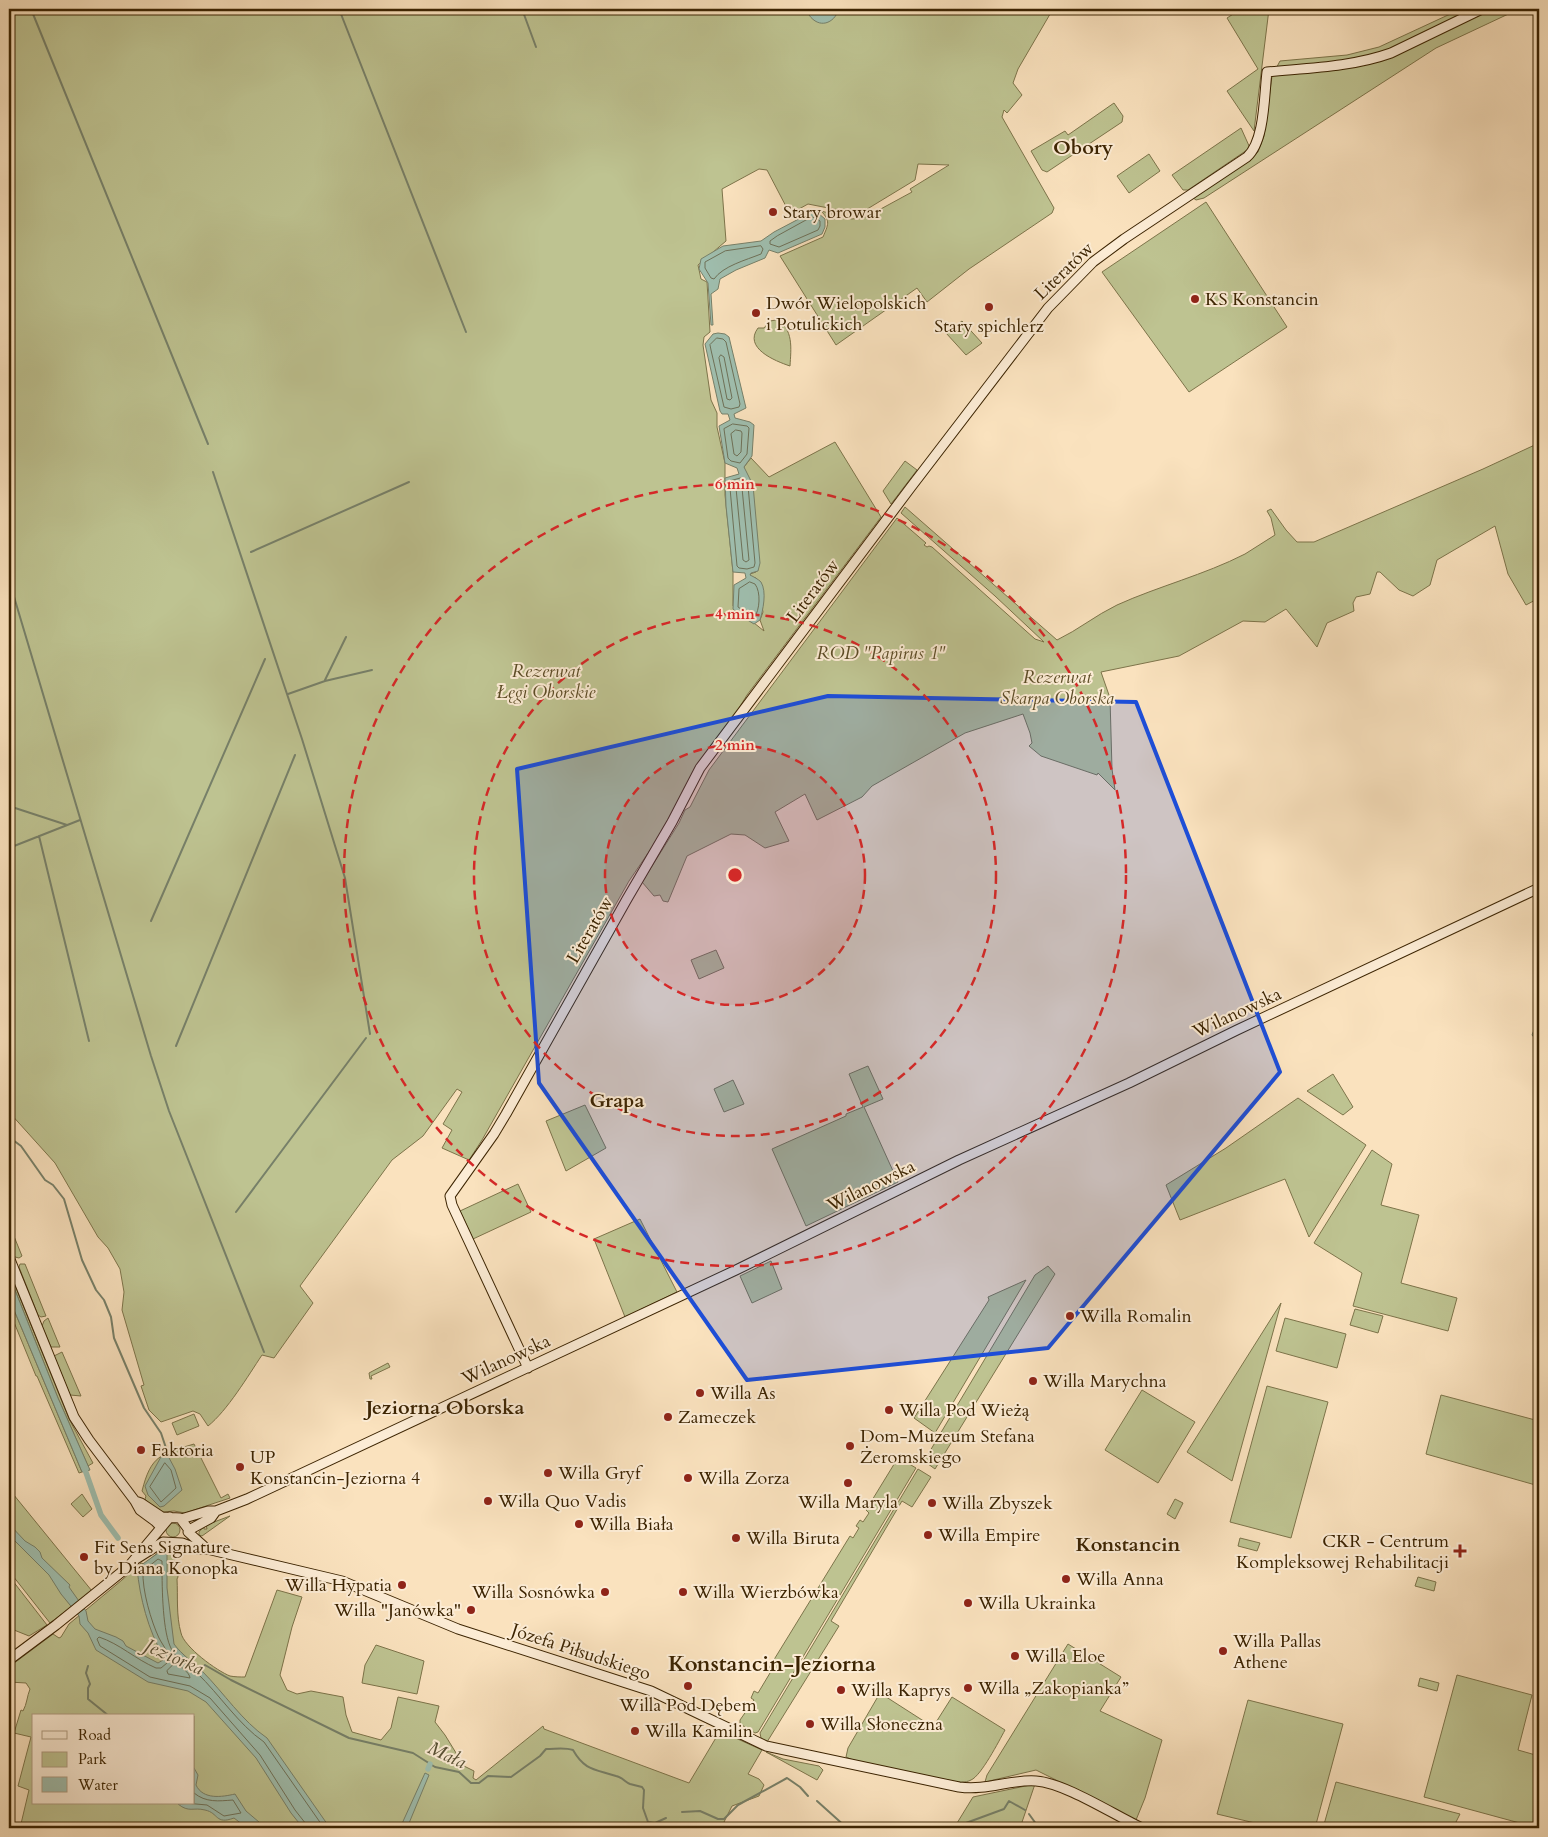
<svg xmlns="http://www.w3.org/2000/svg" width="1548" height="1837" viewBox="0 0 1548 1837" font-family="Cardo,serif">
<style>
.green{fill:#bec391;stroke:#7d744a;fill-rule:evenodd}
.water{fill:#9fbeae;stroke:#778069}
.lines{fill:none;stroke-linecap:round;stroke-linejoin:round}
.shore{stroke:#6e7158;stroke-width:1}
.stream{stroke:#778069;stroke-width:2}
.canal{stroke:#9fbeae;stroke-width:5.5}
.secondary-casing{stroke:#3c2402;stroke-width:11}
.secondary{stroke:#fcecd5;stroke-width:9}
.marked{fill:#1d4ed8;fill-opacity:0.2;stroke:#1d4ed8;stroke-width:4;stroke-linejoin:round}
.ring{fill:none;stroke:#d62828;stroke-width:2.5;stroke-dasharray:9 6}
.poi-dot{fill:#8f2418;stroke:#fcecd5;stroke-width:2}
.labels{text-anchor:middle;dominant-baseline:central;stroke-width:4;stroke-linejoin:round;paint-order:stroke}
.poi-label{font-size:18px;fill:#3c2402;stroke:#fcecd5;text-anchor:start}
.street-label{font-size:18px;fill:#3c2402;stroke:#fcecd5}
.park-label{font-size:18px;font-style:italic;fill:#5c4c26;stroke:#fcecd5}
.water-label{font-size:19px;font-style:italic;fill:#5a5236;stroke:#fcecd5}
.quarter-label{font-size:20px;font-weight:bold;fill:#3c2402;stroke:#fcecd5}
.district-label{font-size:22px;font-weight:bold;fill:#3c2402;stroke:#fcecd5}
.centre{fill:#d62828;stroke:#fcecd5;stroke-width:2.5}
.ring-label{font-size:15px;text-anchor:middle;font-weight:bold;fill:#d62828;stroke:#fcecd5;stroke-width:4;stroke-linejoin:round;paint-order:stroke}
</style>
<rect width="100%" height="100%" fill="#fae2be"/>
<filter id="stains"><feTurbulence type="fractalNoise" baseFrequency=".004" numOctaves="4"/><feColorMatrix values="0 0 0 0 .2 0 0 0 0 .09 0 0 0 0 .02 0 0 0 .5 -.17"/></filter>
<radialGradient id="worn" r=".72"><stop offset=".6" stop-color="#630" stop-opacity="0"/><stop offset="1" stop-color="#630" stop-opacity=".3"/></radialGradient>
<path class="green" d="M9,9H1053L1018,69L1013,83L1022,95L1007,113L1004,110L1002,117L1054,208L1052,213L969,269L927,302L917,288L836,345L780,256L823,237C828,225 831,221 821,211L852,219L866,217L912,192L910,189L949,165L918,164L915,180L859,214L808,204L790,214L767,170L759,169L722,189L726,241L698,265L701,279L707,282L710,332L704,337L703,345L711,400L717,413V427L725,463V495L733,572V606L764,631L760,620L763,612L756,578L751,577L750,574L756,572L744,467L751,458L769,477L835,442L881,517L747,695L668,824L629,881L482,1140L469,1160L442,1148L452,1130L443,1124L462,1092L457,1089L423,1136L392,1160L300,1286L313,1303L274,1358L262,1355C248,1376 227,1411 208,1426L200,1414L193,1411L161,1422L149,1410L141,1386L144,1385L122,1310L124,1292L120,1269L108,1248L98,1237L55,1163L9,1112Z
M1241,9H1269L1254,131L1227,91L1258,69L1227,18Z
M1461,9H1519L1436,48L1204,198L1196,200L1192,197L1258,152L1264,136L1272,76L1280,61L1347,55L1379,47Z
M1114,103L1123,116L1122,122L1047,172L1042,170L1031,151L1065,131L1068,135Z
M1241,128L1250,148L1188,190H1183L1172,175Z
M1149,154L1160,171L1129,193L1117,176Z
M1206,202L1287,327L1189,392L1102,272Z
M776,320C794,328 791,349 790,366C775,361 743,348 758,328H764L770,321Z
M962,321L982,343L966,355L946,333Z
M1539,443V598L1526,605L1508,574L1495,526L1437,560L1430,585L1413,596L1399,590L1380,572H1377L1370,594L1356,597L1353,603L1354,611L1327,623L1317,647L1286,609L1265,622L1243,621L1179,656L1101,672L1110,698L1112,769L1115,790L1098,773L1097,775L1041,756L1029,746L1032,743L1030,733L1023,714L965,733L872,786L862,797L817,820L805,794L775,812L789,841L765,848L745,835L731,834L687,856L668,902L663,901L660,895L654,896L642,882L679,823L685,810L690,807L709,770L897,518L926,543L924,545L927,547L929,546L932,547L1035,639L1044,642L995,596L901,513L905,507L1057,640C1078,630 1096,615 1117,605C1159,586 1204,575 1245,554C1255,548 1265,541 1275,535L1271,518L1267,511L1271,509L1286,530L1297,542H1314L1483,469Z
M905,461L917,470L891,504L883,491Z
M716,950L724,968L699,979L691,960Z
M868,1066L883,1099L864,1107L898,1182L806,1226L772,1149L846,1116V1114L863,1107L849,1074Z
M1333,1074L1353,1107L1343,1115L1307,1091Z
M733,1080L744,1104L724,1112L714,1089Z
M1298,1098L1366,1145L1309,1237L1285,1179L1180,1220L1166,1185L1226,1148Z
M585,1105L606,1148L566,1171L546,1121Z
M1372,1150L1392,1164L1381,1205L1419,1215L1401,1283L1457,1298L1448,1331L1353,1306L1362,1273L1314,1243Z
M518,1184L531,1212L473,1239L460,1211Z
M640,1219L677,1292L625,1317L594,1239Z
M9,1224L22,1256L19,1258L15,1257L9,1243Z
M771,1261L782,1289L752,1303L740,1276Z
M20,1264H25L46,1316L41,1317L38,1315L19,1267Z
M1048,1266L1055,1274L935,1469L924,1461L1035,1275Z
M9,1271L69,1419L93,1463L88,1466L58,1398L9,1275Z
M1026,1280L935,1433L914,1418L989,1300L988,1297Z
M9,1298L82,1472L79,1473L37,1376H36L9,1310Z
M1281,1303L1232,1481L1187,1452Z
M1355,1309L1383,1316L1378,1333L1350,1325Z
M48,1318L60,1347H51L42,1326L44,1321Z
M1285,1318L1346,1334L1337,1368L1276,1351Z
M62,1352L81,1396L70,1395L54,1356Z
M388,1363L390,1367L371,1376L372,1379H370L369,1373Z
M1267,1386L1328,1402L1291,1538L1230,1522Z
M1142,1390L1195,1422L1158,1483L1105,1450Z
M1441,1395L1539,1421V1486L1426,1454Z
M194,1414L199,1426L177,1435L172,1423Z
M194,1444L221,1498L228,1494L230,1498L185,1513L174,1511L163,1512L151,1505L145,1499L146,1496L142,1491C151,1455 161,1454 194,1444Z
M901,1459L916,1468L758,1732L755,1733L740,1724V1720L754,1700L751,1698L754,1691L758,1693L770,1673L767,1671L850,1536L853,1538L859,1528L856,1526L860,1520L863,1522L869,1513L866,1510L896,1461Z
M918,1469L931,1477L912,1507L902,1501L831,1621L839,1626L767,1742L761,1738L760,1733Z
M9,1489L92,1591L50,1623L9,1571Z
M82,1494L92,1509L83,1517L71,1504Z
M1175,1499L1183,1503L1175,1519L1167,1514Z
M230,1516L202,1536L199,1535V1532L204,1526V1529H207L206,1525Z
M166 1530a7 7 0 1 1 14 0a7 7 0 1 1-14 0Z
M1240,1538L1260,1543L1257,1551L1238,1546Z
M178,1548L175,1559L178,1577L177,1579C178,1596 176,1616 181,1633C184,1647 217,1671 230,1676C235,1677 241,1677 245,1677L277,1590L302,1597L292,1627L280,1675L287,1690L297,1694L311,1691L343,1697L346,1715L352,1732L381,1740L391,1728L398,1697L439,1706L435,1722L445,1735L464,1766L474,1771L473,1778L476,1780L543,1726L544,1729L689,1783L720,1731L762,1750L748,1774L759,1779L764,1785L759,1796L732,1806L721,1828H20L29,1790L18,1786L31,1737L14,1733L21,1710L23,1711C27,1704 27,1696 30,1689L26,1683L9,1682V1667L53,1634L59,1638L61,1637L69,1624L122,1580L141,1563L144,1564L160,1551L159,1549ZM34,1716H194V1803H34Z
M9,1576L47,1625L29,1636L14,1630L9,1623V1595L13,1591L9,1585Z
M1418,1577L1436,1582L1434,1591L1415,1586Z
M1068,1644L1121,1677L1100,1711L1162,1740L1145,1798L1136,1820L1036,1770L985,1782L987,1775Z
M376,1645L424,1661L417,1694L362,1683L365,1665Z
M1457,1675L1532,1695L1518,1750L1539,1756V1821L1538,1828L1424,1797Z
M1420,1678L1439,1683L1437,1691L1418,1686Z
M880,1693L933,1727L952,1697L1005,1730C999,1741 981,1776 971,1780C966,1783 957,1782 951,1782L860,1763L846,1757L848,1748Z
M1248,1700L1343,1724L1315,1828H1276L1217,1814Z
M766,1752L783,1759L819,1766L823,1770L817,1780Z
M1336,1782L1460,1814L1453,1828H1323Z
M1035,1784L1020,1828H954L973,1797Z"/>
<path class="water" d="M811,9H839C834,24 819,29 809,15Z
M812,212L818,213L825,219V227L822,234L778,253L769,250L765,258L736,270L720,279L718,289L711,294L713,325H711L708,283L699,269L701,259L723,246L761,241L774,232Z
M718,333L725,334L729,337L746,408L734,414L735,418L750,422L754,425L752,456L744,467L753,485L760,563L758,571L751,573L750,575C754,577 758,579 761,582C767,592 763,610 760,620L754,624L741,616L733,609L734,585L746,578L745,573L733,572L726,506L725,478L739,474L737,468L725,463L719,426L730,420L728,414H722L720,411L705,344L713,334Z
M1539,1020V1041H1537L1532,1035L1536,1025Z
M9,1275L58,1398L90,1470L82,1472L9,1298Z
M167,1454L175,1469L182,1490L164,1506L160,1507L148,1495L145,1486L162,1455Z
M9,1524L25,1541L35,1547L40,1552L42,1558L70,1585L69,1587L86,1611L88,1621L95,1629L116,1637L123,1641L126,1646L158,1663L163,1660V1656C148,1629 140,1599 137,1568L161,1551L167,1550V1588L174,1644C182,1655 193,1662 202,1671C224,1693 242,1721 267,1738L330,1828H303L291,1813L256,1758L206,1702L188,1691L148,1682L96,1650L88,1633L80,1624L79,1616L61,1594L49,1575L9,1535Z
M194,1768L198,1775L196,1785C203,1800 222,1797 235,1794L246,1811L266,1828H247L234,1818C215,1825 219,1813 205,1810C193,1807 189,1813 178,1804L194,1803Z
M425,1773L429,1775L407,1828H400Z"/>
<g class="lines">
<path class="shore" d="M812,217L816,218L820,221V226L818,230L779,247L770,244V241L777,236Z
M761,246L763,249L761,254C746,260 723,266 714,279L711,278L705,268V262L725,251Z
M717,338L723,339L726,342L740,404L739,407L731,409L724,407L711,350L710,345Z
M721,355L724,357L732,398L730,400L727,399L719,358Z
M733,424L747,426L749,428L747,454L740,463L731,461L728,458L724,429Z
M736,430L741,431L742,433L741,452L737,456L734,454L731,434Z
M741,478L744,479L748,486L755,563L754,567L747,569L739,568L737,566L730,488L731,481Z
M740,485L742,488L749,560L746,562L743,560L736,488Z
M750,582L755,584C761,592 760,610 754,618L738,607L739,589Z
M165,1463L171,1470L176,1488L161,1502L150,1487Z
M174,1664C179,1664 190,1673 190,1678L168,1674L167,1671Z
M185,1803L207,1805L224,1816L241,1813L233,1800C219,1801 206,1803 194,1793
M306,1828V1824L295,1810L260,1755L210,1698L190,1686L150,1677L100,1646L97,1639L99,1637C120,1644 135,1659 156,1668H161L167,1663C171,1654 163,1646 159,1638C151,1621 142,1590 143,1571L158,1559L162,1561C162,1582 162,1627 170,1646C174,1658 188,1664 197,1673C220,1695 238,1724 264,1742L324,1828"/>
<path class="stream" d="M31,9L208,444
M339,9L466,332
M522,9L536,47
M213,472L302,739L345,878L370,1034
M251,552L409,482
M9,580L151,1056L169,1111L264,1352
M325,680L346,637
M288,694L325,681L372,670
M9,806L67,825
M39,836L89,1041
M9,848L80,820
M151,921L265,659
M9,995L11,1005
M176,1046L295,755
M9,1137L21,1146L45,1180L53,1185L64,1199L82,1260L96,1290L104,1300L111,1317L114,1338L144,1408L161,1433L166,1448
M236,1212L366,1038
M88,1666L86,1673L90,1684L88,1688V1699L109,1716
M200,1671L205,1665L231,1680L349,1738L413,1753L435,1767L459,1772L471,1783H479L488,1776L511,1777L540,1756L546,1749C556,1749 564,1747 573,1750C585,1771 595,1769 616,1776C622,1777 625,1782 630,1784C634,1785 638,1786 642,1787L644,1790L643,1808L648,1822L655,1823L666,1818
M817,1801L847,1828
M682,1812L700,1811L718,1819H724L738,1805L787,1778L800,1787L808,1796
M1029,1814L1039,1828
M955,1827L1004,1809L1009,1801L1025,1810
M933,1828L938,1826L945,1827"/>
<path class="canal" d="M83,1464L101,1515L118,1538
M428,1769L430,1764"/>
<g class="secondary-casing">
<path id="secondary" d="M9,1257L74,1417L89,1440L135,1501L140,1510L155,1521L161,1527
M528,1368L452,1205L450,1196L494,1134L506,1114L627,899L672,822L700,768L911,487L1048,308L1093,262L1124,239L1247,157C1265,141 1264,95 1267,72C1308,68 1352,67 1391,53L1482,9
M135,1501L141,1503L162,1517L180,1518L189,1530
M181,1519L208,1511H216L247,1499L736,1270L959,1160L1129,1083L1237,1030L1539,888
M189,1530L211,1518L216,1511
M188,1532L207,1549
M136,1559L163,1542L182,1543L198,1549H207L342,1581L458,1629L651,1691L766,1746L959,1787C987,1791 1010,1779 1036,1781C1065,1783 1114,1815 1142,1828
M9,1660L56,1625L129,1566L170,1517"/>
</g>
<use href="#secondary" class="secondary"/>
</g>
<path class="marked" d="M828,696L1136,702L1280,1072L1048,1348L747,1380L539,1083L517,769Z"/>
<circle cx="735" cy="875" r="130" fill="#d62828" fill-opacity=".12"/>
<g class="ring">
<circle cx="735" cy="875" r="130"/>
<circle cx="735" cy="875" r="261"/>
<circle cx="735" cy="875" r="391"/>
</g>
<g class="poi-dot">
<circle cx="773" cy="212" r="5"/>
<circle cx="1195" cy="299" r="5"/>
<circle cx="989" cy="307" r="5"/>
<circle cx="756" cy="313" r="5"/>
<circle cx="1070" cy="1316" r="5"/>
<circle cx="1033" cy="1381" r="5"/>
<circle cx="700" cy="1393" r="5"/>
<circle cx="889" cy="1410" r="5"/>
<circle cx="668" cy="1417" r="5"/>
<circle cx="850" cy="1446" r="5"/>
<circle cx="141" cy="1450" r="5"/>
<circle cx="240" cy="1467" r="5"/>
<circle cx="548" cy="1473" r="5"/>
<circle cx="688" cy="1478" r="5"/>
<circle cx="848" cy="1483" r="5"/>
<circle cx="488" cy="1501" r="5"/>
<circle cx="932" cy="1503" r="5"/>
<circle cx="579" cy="1524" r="5"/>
<circle cx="928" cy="1535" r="5"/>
<circle cx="736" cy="1538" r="5"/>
<path d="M1457.5 1543.5h5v5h5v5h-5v5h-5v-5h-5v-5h5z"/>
<circle cx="84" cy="1557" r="5"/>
<circle cx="1066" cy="1579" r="5"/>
<circle cx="402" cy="1585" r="5"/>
<circle cx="605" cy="1592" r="5"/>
<circle cx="683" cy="1592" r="5"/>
<circle cx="968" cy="1603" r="5"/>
<circle cx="471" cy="1610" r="5"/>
<circle cx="1223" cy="1651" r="5"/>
<circle cx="1015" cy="1656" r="5"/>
<circle cx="688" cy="1686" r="5"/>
<circle cx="968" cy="1688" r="5"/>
<circle cx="841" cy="1690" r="5"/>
<circle cx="810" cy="1724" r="5"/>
<circle cx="635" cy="1731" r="5"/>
</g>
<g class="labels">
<g class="poi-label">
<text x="783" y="212">Stary browar</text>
<text x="1205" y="299">KS Konstancin</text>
<text x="766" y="303">Dwór Wielopolskich<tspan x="766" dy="21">i Potulickich</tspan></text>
<text x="989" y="326" text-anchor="middle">Stary spichlerz</text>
<text x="1080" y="1316">Willa Romalin</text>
<text x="1043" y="1381">Willa Marychna</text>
<text x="710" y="1393">Willa As</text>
<text x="899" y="1410">Willa Pod Wieżą</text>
<text x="678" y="1417">Zameczek</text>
<text x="860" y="1436">Dom-Muzeum Stefana<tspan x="860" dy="21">Żeromskiego</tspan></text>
<text x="151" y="1450">Faktoria</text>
<text x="250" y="1457">UP<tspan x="250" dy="21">Konstancin-Jeziorna 4</tspan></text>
<text x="558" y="1473">Willa Gryf</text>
<text x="698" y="1478">Willa Zorza</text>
<text x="498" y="1501">Willa Quo Vadis</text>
<text x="848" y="1502" text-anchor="middle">Willa Maryla</text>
<text x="942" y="1503">Willa Zbyszek</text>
<text x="589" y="1524">Willa Biała</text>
<text x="938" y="1535">Willa Empire</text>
<text x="746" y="1538">Willa Biruta</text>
<text x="1449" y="1541" text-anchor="end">CKR - Centrum<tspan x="1449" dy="21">Kompleksowej Rehabilitacji</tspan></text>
<text x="94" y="1547">Fit Sens Signature<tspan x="94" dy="21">by Diana Konopka</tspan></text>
<text x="1076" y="1579">Willa Anna</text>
<text x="392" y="1585" text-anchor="end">Willa Hypatia</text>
<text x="595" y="1592" text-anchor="end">Willa Sosnówka</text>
<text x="693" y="1592">Willa Wierzbówka</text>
<text x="978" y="1603">Willa Ukrainka</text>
<text x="461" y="1610" text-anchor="end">Willa "Janówka"</text>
<text x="1233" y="1641">Willa Pallas<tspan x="1233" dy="21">Athene</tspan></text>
<text x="1025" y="1656">Willa Eloe</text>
<text x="978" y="1688">Willa „Zakopianka”</text>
<text x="851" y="1690">Willa Kaprys</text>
<text x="688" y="1705" text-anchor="middle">Willa Pod Dębem</text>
<text x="820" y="1724">Willa Słoneczna</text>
<text x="645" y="1731">Willa Kamilin</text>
</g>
<g class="street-label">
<text transform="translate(1064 271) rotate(-44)">Literatów</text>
<text transform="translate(813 591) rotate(-53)">Literatów</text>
<text transform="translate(590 930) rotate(-60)">Literatów</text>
<text transform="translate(1237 1013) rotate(-25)">Wilanowska</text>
<text transform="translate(871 1186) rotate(-26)">Wilanowska</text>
<text transform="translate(506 1360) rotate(-25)">Wilanowska</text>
<text transform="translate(581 1652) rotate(18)">Józefa Piłsudskiego</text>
</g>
<g class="park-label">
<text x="881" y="653">ROD "Papirus 1"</text>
<text x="546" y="671">Rezerwat<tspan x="546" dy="21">Łęgi Oborskie</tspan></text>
<text x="1057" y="677">Rezerwat<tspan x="1057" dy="21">Skarpa Oborska</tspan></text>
</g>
<g class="water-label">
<text transform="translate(174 1657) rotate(24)">Jeziorka</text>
<text transform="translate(447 1755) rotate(25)">Mała</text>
</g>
<g class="quarter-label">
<text x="1083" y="147">Obory</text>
<text x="617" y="1100">Grapa</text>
<text x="445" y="1407">Jeziorna Oborska</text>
<text x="1128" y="1544">Konstancin</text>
</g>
<g class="district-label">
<text x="772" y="1664">Konstancin-Jeziorna</text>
</g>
</g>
<circle cx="735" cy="875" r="8" class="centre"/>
<g class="ring-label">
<text x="735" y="489">6 min</text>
<text x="735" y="619">4 min</text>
<text x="735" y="750">2 min</text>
</g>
<rect width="1548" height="1837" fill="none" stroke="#fae2be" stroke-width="30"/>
<rect x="10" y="10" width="1528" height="1817" fill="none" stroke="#3c2402" stroke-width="2.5"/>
<rect x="15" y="15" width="1518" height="1807" fill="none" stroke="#3c2402"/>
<rect x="32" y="1714" width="162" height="90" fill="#fcecd5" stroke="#af9c81"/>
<rect x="42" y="1731" width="25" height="8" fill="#fcecd5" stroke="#af9c81"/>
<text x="78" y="1740" font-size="15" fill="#3c2402">Road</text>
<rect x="42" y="1752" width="25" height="15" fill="#bec391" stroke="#af9c81"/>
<text x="78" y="1764" font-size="15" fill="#3c2402">Park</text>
<rect x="42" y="1777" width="25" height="15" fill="#9fbeae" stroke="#af9c81"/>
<text x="78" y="1790" font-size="15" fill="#3c2402">Water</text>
<rect width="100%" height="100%" filter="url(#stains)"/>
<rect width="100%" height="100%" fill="url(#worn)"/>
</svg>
